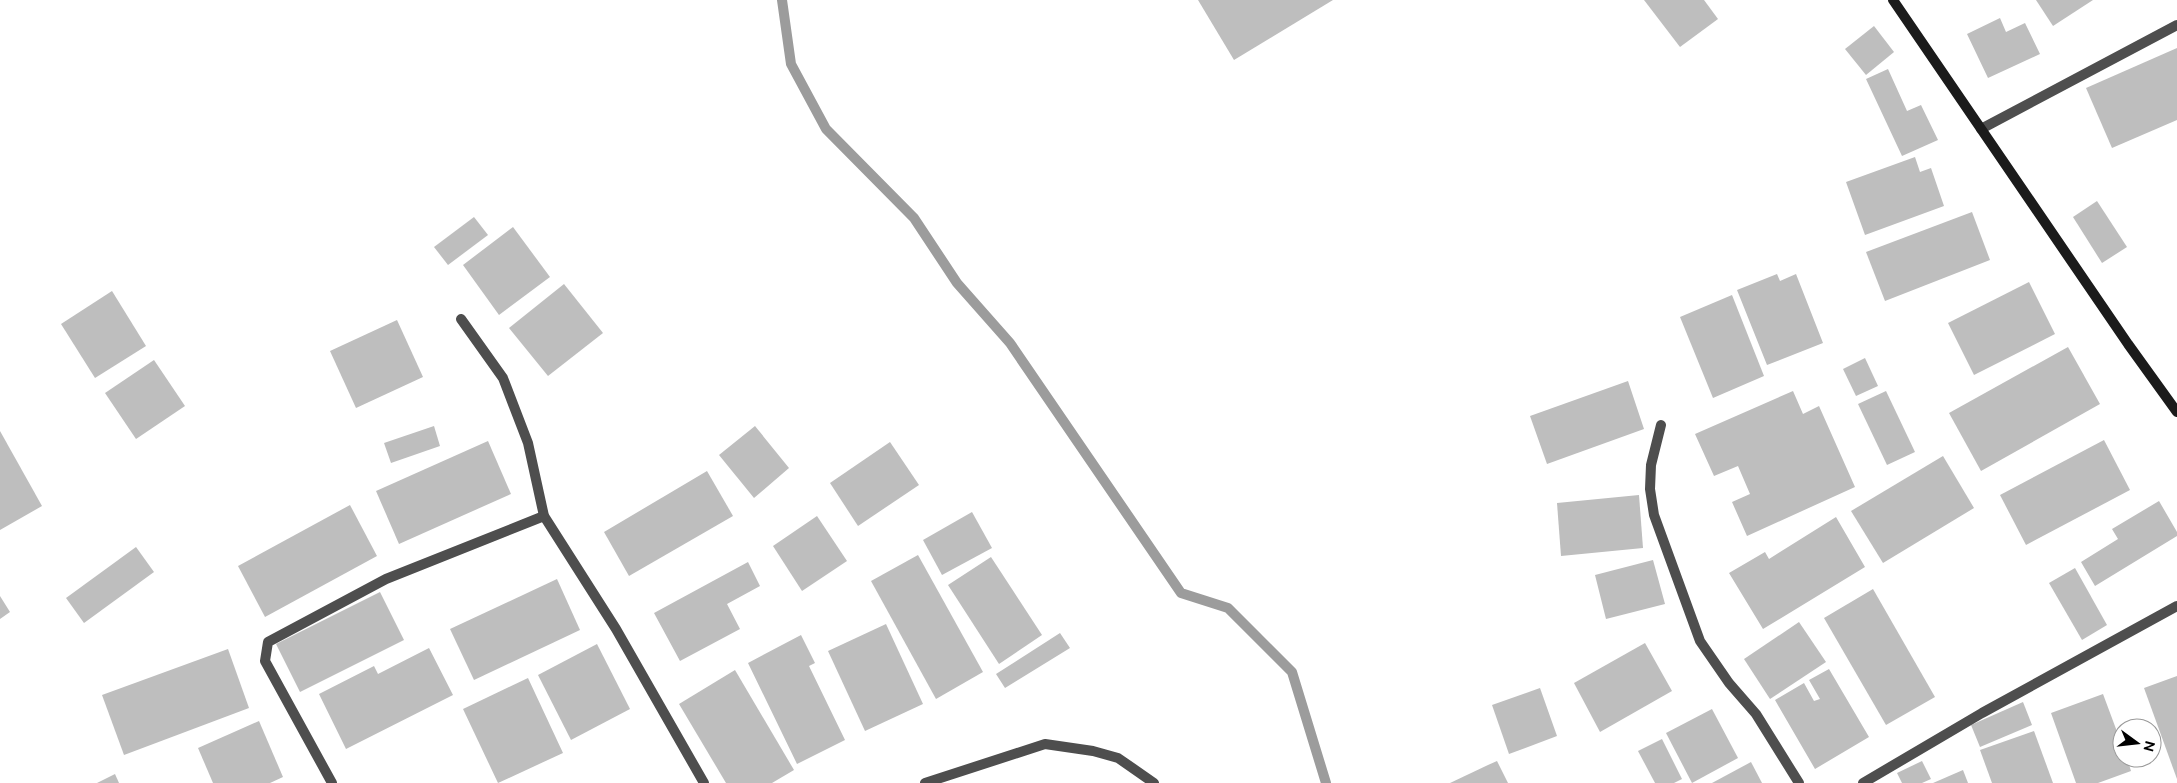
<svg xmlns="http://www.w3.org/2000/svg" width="2177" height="783" viewBox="0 0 2177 783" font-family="Ubuntu,sans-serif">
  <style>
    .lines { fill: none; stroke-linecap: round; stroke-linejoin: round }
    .stream { stroke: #9c9c9c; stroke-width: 10 }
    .building { fill: #bebebe }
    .minor { stroke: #4e4e4e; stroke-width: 10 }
    .secondary { stroke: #1b1b1b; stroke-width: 10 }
  </style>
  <rect width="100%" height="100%" fill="#fff"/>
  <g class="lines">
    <polyline class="stream" points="782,0 791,64 826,129 914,218 957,283 1010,343 1181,593 1228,608 1292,672 1326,783"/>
  </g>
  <g class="building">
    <polygon points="1198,0 1333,0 1234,60"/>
    <polygon points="1644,0 1704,0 1718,19 1680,47"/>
    <polygon points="2036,0 2093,0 2053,26"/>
    <polygon points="2000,18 2006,32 2025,23 2040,54 1988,78 1967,34"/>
    <polygon points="1874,26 1894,52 1866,75 1845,49"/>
    <polygon points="2177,48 2177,120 2112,148 2086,88"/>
    <polygon points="1888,69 1907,111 1921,105 1938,140 1902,156 1866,79"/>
    <polygon points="1915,157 1920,172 1931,168 1944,206 1865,235 1846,182"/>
    <polygon points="2097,201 2127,247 2102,263 2073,217"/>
    <polygon points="1972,212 1990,260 1885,301 1866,252"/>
    <polygon points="474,217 488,235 448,265 434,247"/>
    <polygon points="513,227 550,277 499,315 463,265"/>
    <polygon points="1777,274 1780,281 1796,274 1823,343 1767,365 1737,290"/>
    <polygon points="2029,282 2055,334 1974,375 1948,323"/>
    <polygon points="564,284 603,333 548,376 509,328"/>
    <polygon points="112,291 146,346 95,378 61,324"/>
    <polygon points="1732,295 1764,376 1713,398 1680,317"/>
    <polygon points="397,320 423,377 356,408 330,351"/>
    <polygon points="2068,347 2100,404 1981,471 1949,413"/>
    <polygon points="1865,358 1878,386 1856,396 1843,369"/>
    <polygon points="154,360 185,406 136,439 105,393"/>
    <polygon points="1628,381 1644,429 1547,464 1530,416"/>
    <polygon points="1793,391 1803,414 1819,406 1855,487 1747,536 1732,502 1750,494 1738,466 1714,476 1695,434"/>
    <polygon points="1886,391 1915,452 1887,465 1858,404"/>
    <polygon points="434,426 440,446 391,463 384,443"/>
    <polygon points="755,426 789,468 754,498 719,455"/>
    <polygon points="0,431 42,506 0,530"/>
    <polygon points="2104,440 2130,490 2026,545 2000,495"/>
    <polygon points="488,441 511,494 399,544 376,491"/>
    <polygon points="890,442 919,485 858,526 830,483"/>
    <polygon points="1943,456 1974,508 1883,563 1851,511"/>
    <polygon points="707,471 733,516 629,576 604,532"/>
    <polygon points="1639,495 1643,548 1561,556 1557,503"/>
    <polygon points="2159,501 2177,532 2177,536 2095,586 2081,562 2118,539 2112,529"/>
    <polygon points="350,505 377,556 265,617 238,566"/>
    <polygon points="972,512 992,548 942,575 923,540"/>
    <polygon points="817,516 847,561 802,591 773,546"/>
    <polygon points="1836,517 1865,567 1763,629 1729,573 1765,552 1769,559"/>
    <polygon points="136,547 154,572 84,623 66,598"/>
    <polygon points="918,555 983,672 936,699 871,581"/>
    <polygon points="991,557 1042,635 999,664 948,585"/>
    <polygon points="1653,560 1665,604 1606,619 1595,575"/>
    <polygon points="748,562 760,586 727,604 740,629 680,661 654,613"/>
    <polygon points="2075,568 2107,625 2082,640 2049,583"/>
    <polygon points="557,579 580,630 474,680 450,629"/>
    <polygon points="1873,589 1935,697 1886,725 1824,618"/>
    <polygon points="380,592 404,640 300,692 276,644"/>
    <polygon points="0,596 10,612 0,619"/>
    <polygon points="1799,622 1826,662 1770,699 1744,659"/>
    <polygon points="886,624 923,704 865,731 828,651"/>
    <polygon points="1060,633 1070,648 1005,688 996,674"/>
    <polygon points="801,635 815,663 809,666 845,740 797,764 748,663"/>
    <polygon points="1645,643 1672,691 1600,732 1574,683"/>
    <polygon points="597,644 630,709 571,740 538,675"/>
    <polygon points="429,648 453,695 346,749 319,694 374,666 378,674"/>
    <polygon points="228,649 249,708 124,755 102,695"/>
    <polygon points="1829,669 1869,737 1815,769 1775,700 1804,683 1814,701 1820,699 1809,680"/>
    <polygon points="735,670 794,770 772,783 726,783 679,704"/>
    <polygon points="2177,676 2177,779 2144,688"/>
    <polygon points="528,678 563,753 498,783 463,709"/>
    <polygon points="1540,688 1557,736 1509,754 1492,705"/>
    <polygon points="2103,694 2122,745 2122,758 2127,758 2131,771 2098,783 2076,783 2051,713"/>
    <polygon points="2023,702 2032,725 1980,747 1971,725"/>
    <polygon points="1712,709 1738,758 1692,783 1666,733"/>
    <polygon points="259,721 283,777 270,783 213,783 198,748"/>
    <polygon points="2034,731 2053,783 1992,783 1980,750"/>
    <polygon points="1662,739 1682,779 1674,783 1655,783 1638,751"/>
    <polygon points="1497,761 1508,783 1450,783 1488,765"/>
    <polygon points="1922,761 1931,779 1922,783 1902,783 1897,773"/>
    <polygon points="1751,762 1762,783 1712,783"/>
    <polygon points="1963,770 1968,783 1933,783"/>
    <polygon points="115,774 119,783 97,783"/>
  </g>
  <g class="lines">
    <g class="minor">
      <polyline points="1981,129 2177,25"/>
      <polyline points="461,319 503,378 528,443 544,516 616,629 704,783"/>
      <polyline points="1661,425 1651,465 1650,489 1654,515 1700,641 1729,683 1756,714 1799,783"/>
      <polyline points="332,783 265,661 268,642 386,579 544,516"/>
      <polyline points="925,783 1045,744 1093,751 1118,758 1154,783"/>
      <polyline points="1863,783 1982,713 2177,606"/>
    </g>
    <polyline class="secondary" points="1893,0 2128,344 2177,412"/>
  </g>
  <g transform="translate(2137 743) rotate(105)"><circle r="24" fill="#ffffff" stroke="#999999"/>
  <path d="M0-4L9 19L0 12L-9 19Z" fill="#000000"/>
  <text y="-8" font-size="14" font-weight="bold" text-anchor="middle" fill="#000000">N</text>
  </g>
</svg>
